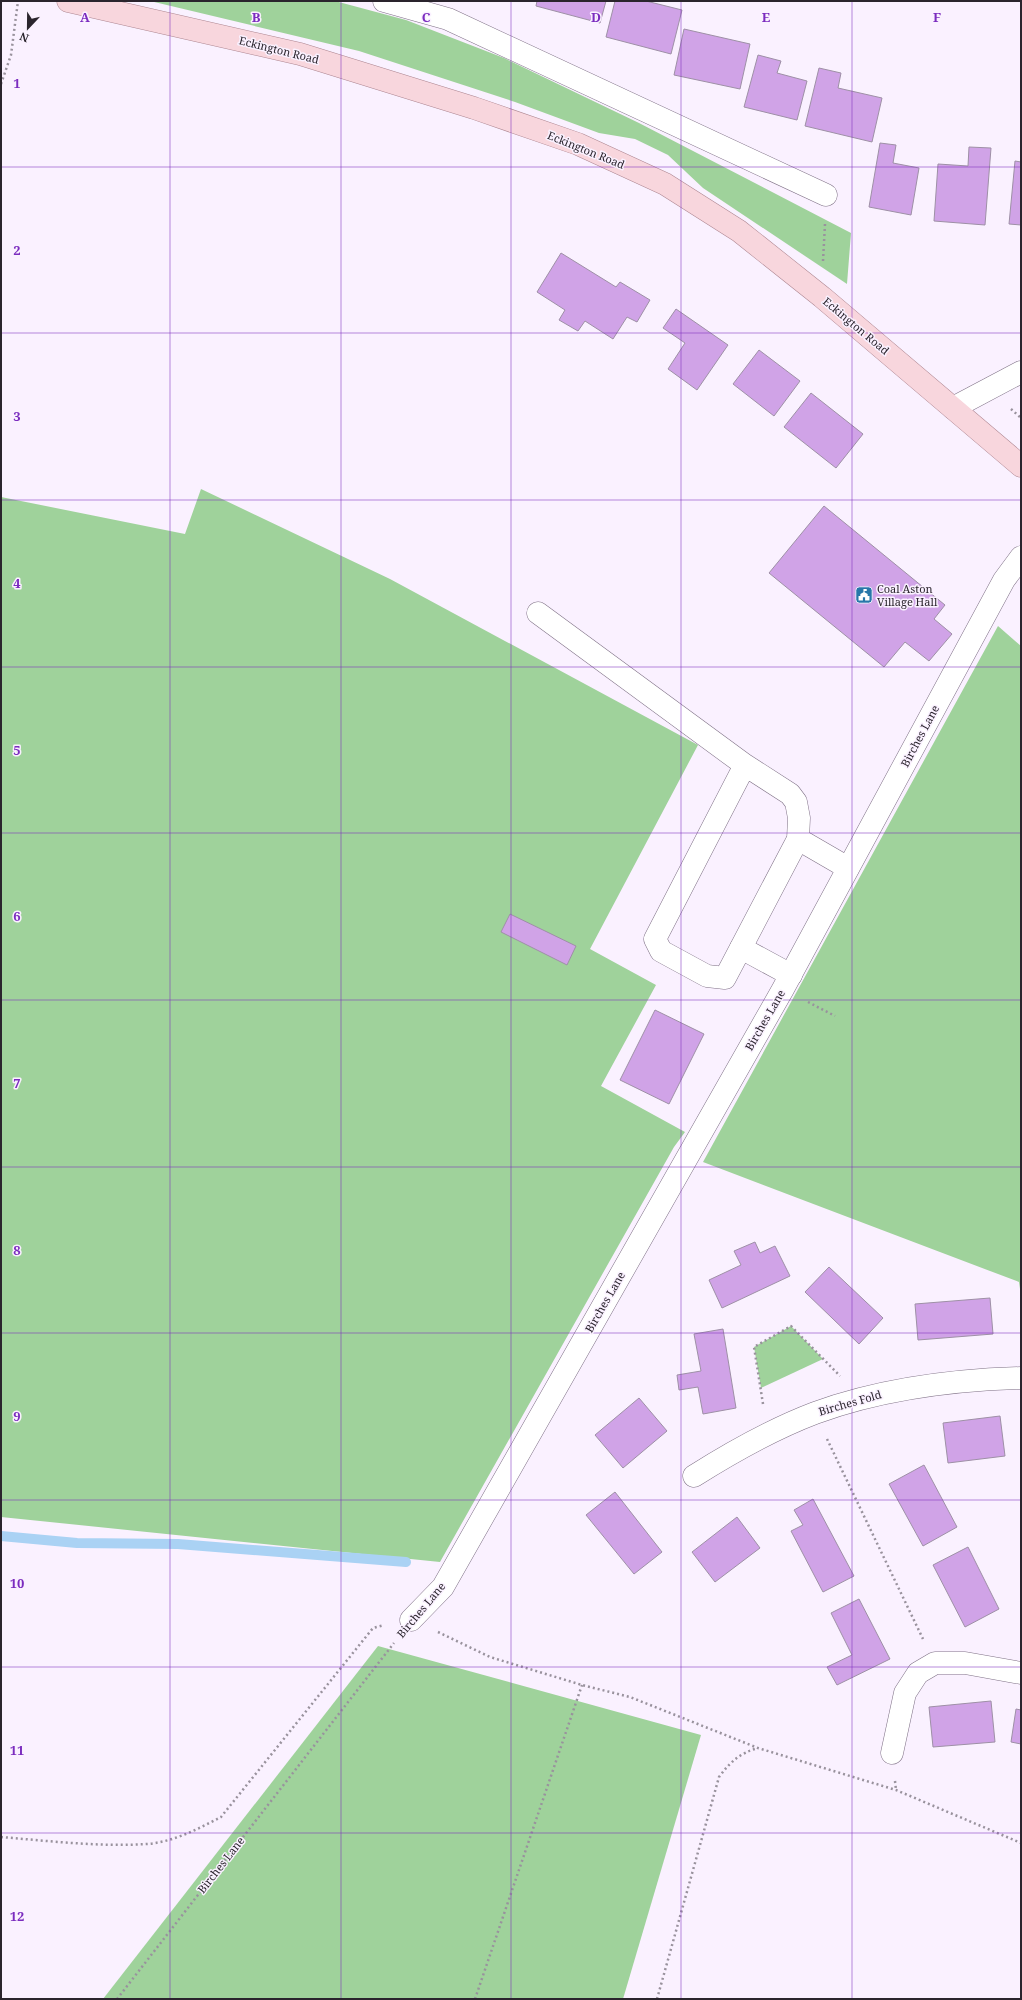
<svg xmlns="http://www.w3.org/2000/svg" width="1022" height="2000" viewBox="0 0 1022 2000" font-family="'Noto Serif',serif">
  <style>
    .green { fill: #9fd29b }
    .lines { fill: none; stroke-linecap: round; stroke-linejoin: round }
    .stream { stroke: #aad2f4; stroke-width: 10 }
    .building { fill: #d0a3e7; stroke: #9e90a6 }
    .minor-casing { stroke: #7f7186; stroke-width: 23 }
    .major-casing { stroke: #ad8691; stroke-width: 23 }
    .path { stroke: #99929d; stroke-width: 2.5; stroke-dasharray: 2 3; stroke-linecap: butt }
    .minor { stroke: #fff; stroke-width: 22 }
    .major { stroke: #f8d6dd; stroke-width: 22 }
    .grid { fill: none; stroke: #7b2cbf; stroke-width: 1; stroke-opacity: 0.55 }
    .labels { text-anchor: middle; stroke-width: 3; stroke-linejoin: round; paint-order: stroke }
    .street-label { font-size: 11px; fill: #2a242d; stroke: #faf1ff }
    .poi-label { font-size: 11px; fill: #2a242d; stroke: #faf1ff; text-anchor: start }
    .grid-label { font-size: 13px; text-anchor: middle; font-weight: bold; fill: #7b2cbf; stroke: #faf1ff; stroke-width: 3; stroke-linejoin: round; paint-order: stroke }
  </style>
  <rect width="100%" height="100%" fill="#faf1ff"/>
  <g class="green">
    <polygon points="150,1 335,1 406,20 504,58 639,123 851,233 847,284 703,188 668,155 635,139 599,133 515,102 359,51"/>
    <polygon points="201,489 390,579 698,745 590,949 656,985 601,1086 685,1132 674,1147 440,1562 1,1517 1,497 185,534"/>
    <polygon points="998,626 1021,646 1021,1296 1019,1282 703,1162"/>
    <polygon points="791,1326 823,1359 761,1388 754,1347"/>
    <polygon points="378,1646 701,1735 623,1999 103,1999"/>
  </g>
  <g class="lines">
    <polyline class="stream" points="1,1536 77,1543 178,1544 406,1562"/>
  </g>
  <g class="building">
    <polygon points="537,1 606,1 600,23 536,6"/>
    <polygon points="615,1 646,1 682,10 671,54 606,37"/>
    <polygon points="684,29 750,44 740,89 674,75"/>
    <polygon points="758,55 781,61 777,73 807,81 797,120 744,107"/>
    <polygon points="819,68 841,73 838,88 882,98 872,142 805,126"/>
    <polygon points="880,143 896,145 893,163 919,168 911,215 869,207"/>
    <polygon points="969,147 991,148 985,225 934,221 938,164 968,166"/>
    <polygon points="1015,161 1021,162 1021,225 1009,224"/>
    <polygon points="561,253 616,287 620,282 650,300 637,322 627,317 613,339 585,321 578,331 559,320 565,310 537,292"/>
    <polygon points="676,309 728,345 697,390 668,369 685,343 663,328"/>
    <polygon points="759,350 800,381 774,416 733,384"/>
    <polygon points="811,393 863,434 836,468 784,427"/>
    <polygon points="824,506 945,605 934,619 952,634 929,661 905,642 884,667 769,573"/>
    <polygon points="510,914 576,946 567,965 501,932"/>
    <polygon points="655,1010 704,1034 669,1104 620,1080"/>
    <polygon points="755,1242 760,1253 775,1246 790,1276 722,1308 709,1280 741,1265 734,1251"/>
    <polygon points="829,1267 883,1318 859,1344 805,1292"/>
    <polygon points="990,1298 993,1334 918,1340 915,1304"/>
    <polygon points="723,1329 736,1408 703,1414 698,1387 679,1390 677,1375 701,1371 694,1334"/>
    <polygon points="639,1398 667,1431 623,1468 595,1435"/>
    <polygon points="1000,1416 1005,1456 948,1463 943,1423"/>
    <polygon points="924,1465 957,1527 923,1546 889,1484"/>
    <polygon points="615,1492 662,1552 634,1574 586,1515"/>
    <polygon points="813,1499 854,1576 823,1592 791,1531 803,1525 794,1510"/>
    <polygon points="737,1517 760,1548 715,1582 692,1552"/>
    <polygon points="968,1547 999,1609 965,1627 933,1565"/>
    <polygon points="859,1599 890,1659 837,1685 827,1667 852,1655 831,1613"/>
    <polygon points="991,1701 995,1742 933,1747 929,1707"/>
    <polygon points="1016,1709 1021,1710 1021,1744 1011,1742"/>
  </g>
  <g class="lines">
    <defs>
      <g id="minor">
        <polyline points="384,1 448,19 826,195"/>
        <polyline points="953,408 1021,372"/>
        <polyline points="538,613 745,765 790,794 796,802 799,818 798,839 725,978 707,976 661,951 655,939 745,765"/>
        <polyline points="798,839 848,868"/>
        <polyline points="741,948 791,975"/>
        <path d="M694,1476C732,1452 773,1429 815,1413C881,1389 951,1380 1021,1378"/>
        <polyline points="411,1620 443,1587 783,989 1004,580 1021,557"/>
        <polyline points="892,1753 905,1693 918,1673 935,1663 965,1663 1021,1673"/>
      </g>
      <polyline id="major" points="68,1 300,54 474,108 578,144 665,184 739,231 822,297 1021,466"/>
    </defs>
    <use href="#minor" class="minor-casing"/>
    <use href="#major" class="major-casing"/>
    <g class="path">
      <polyline points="1,84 11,55 18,1"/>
      <polyline points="823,261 825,224"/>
      <polyline points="1011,409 1021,418"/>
      <polyline points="808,1002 835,1016"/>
      <polyline points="763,1404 754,1347 791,1326 840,1376"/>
      <polyline points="827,1439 923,1639"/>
      <polyline points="438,1632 490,1657 582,1685 630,1697 758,1748 896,1790 1021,1843"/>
      <polyline points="895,1781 896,1790"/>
      <path d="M1,1837C49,1841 99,1847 147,1844C173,1842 198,1829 221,1817L373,1628L384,1625"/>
      <polyline points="117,1999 394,1643"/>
      <polyline points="475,1999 582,1685"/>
      <path d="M657,1999L719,1777C730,1762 740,1753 758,1748"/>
    </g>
    <use href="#minor" class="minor"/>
    <use href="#major" class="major"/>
  </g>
  <path class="grid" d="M170,1V1999M341,1V1999M511,1V1999M681,1V1999M852,1V1999M1,167H1021M1,333H1021M1,500H1021M1,667H1021M1,833H1021M1,1000H1021M1,1167H1021M1,1333H1021M1,1500H1021M1,1667H1021M1,1833H1021"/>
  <defs>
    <symbol id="civic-square" viewBox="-11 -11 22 22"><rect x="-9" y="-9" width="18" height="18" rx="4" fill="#2777a9" stroke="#faf1ff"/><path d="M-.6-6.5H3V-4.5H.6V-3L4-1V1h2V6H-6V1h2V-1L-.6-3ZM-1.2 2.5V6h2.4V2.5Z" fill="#fff"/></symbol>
  </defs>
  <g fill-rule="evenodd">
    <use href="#civic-square" x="854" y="585" width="20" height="20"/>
  </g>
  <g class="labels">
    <g class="street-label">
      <text transform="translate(279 50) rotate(14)" y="4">Eckington Road</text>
      <text transform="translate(586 150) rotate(22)" y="4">Eckington Road</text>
      <text transform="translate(856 326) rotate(40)" y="4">Eckington Road</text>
      <text transform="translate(920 736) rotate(-62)" y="4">Birches Lane</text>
      <text transform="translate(765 1020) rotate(-60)" y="4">Birches Lane</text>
      <text transform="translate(605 1302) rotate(-60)" y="4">Birches Lane</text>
      <text transform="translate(850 1403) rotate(-16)" y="4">Birches Fold</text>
      <text transform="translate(421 1610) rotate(-50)" y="4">Birches Lane</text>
      <text transform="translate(221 1865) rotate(-52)" y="4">Birches Lane</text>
    </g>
    <g class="poi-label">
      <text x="877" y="593">Coal Aston<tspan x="877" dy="13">Village Hall</tspan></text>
    </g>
  </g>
  <g class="grid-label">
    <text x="85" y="22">A</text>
    <text x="256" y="22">B</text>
    <text x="426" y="22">C</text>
    <text x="596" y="22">D</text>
    <text x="766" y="22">E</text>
    <text x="937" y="22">F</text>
    <text x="17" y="88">1</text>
    <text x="17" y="255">2</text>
    <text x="17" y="421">3</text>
    <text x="17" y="588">4</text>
    <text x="17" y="755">5</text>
    <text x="17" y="921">6</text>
    <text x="17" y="1088">7</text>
    <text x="17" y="1255">8</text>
    <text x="17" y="1421">9</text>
    <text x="17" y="1588">10</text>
    <text x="17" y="1755">11</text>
    <text x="17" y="1921">12</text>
  </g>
  <rect width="1022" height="2000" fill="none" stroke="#2a242d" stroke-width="4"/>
  <g transform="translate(28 28) rotate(202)" stroke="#faf1ff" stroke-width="3" paint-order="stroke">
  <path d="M0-3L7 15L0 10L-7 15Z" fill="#2a242d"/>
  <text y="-6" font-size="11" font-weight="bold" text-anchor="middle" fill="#2a242d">N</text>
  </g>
</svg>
